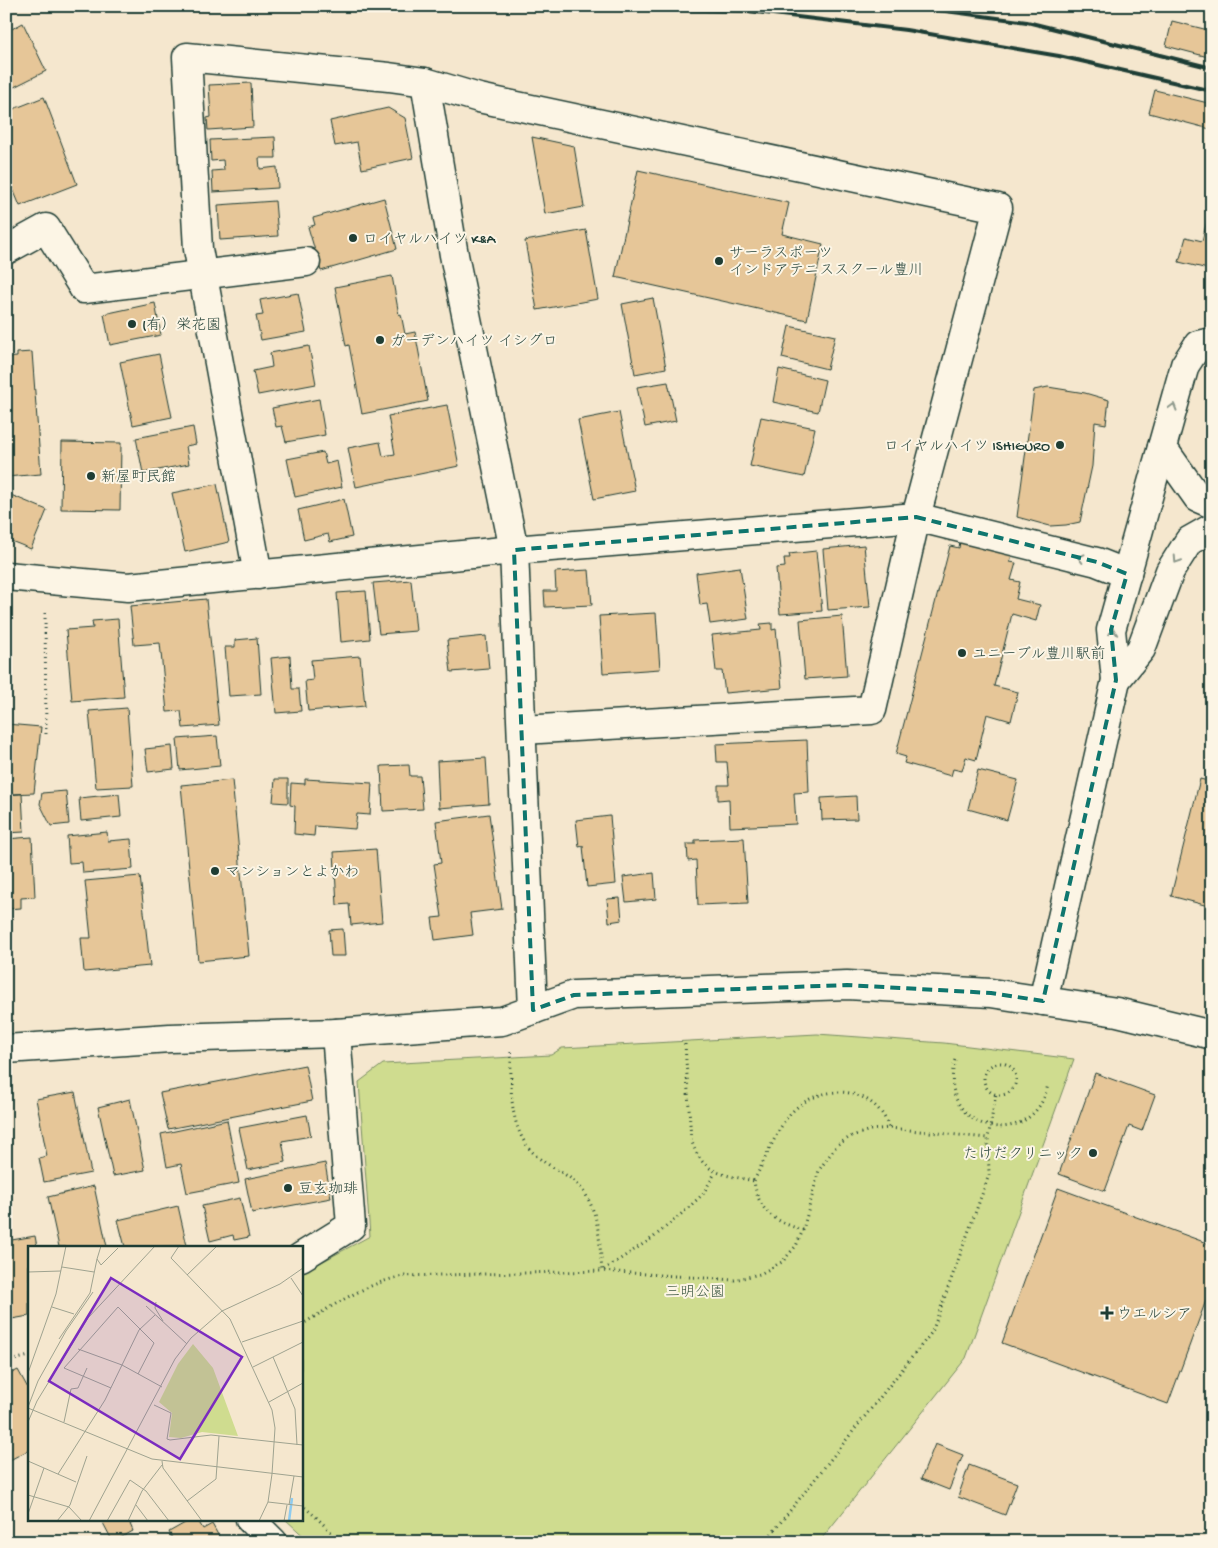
<svg xmlns="http://www.w3.org/2000/svg" width="1218" height="1548" viewBox="0 0 1218 1548" font-family="'Gochi Hand','Klee One',sans-serif">
  <style>
    .green { fill: #cfdc8f; stroke: #778c62 }
    .building { fill: #e6c698; stroke: #1f3d34 }
    .lines { fill: none; stroke-linecap: round; stroke-linejoin: round }
    .minor-casing { stroke: #1f3d34; stroke-width: 31 }
    .path { stroke: #1f3d34; stroke-width: 3; stroke-dasharray: 1 4; stroke-linecap: butt }
    .minor { stroke: #fcf5e5; stroke-width: 28 }
    .rail { stroke: #1f3d34; stroke-width: 4 }
    .oneway { stroke: #8e998c }
    .marked { fill: none; stroke: #0f766e; stroke-width: 4; stroke-dasharray: 10 6; stroke-linejoin: round }
    .poi-dot { fill: #1f3d34; stroke: #fcf5e5; stroke-width: 2 }
    .labels { text-anchor: middle; stroke-width: 4; stroke-linejoin: round; paint-order: stroke }
    .poi-label { font-size: 15px; fill: #1f3d34; stroke: #fcf5e5; text-anchor: start }
    .park-label { font-size: 15px; fill: #425d46; stroke: #fcf5e5 }
    .inset-river { fill: none; stroke: #8fcbef; stroke-width: 2.5 }
    .inset-road { fill: none; stroke: #9fa390; stroke-width: 1 }
    .view { fill: #7b2cbf; fill-opacity: 0.15; stroke: #7b2cbf; stroke-width: 2.5 }
    .inset-edge { fill: none; stroke: #1f3d34; stroke-width: 2.5 }
  </style>
  <rect width="100%" height="100%" fill="#f5e7ce"/>
  <filter id="ink" filterUnits="userSpaceOnUse"><feTurbulence type="fractalNoise" baseFrequency=".02" numOctaves="2"/><feDisplacementMap in="SourceGraphic" scale="10" xChannelSelector="R" yChannelSelector="G"/><feConvolveMatrix kernelMatrix="1 2 1 2 8 2 1 2 1" color-interpolation-filters="sRGB"/></filter>
  <g filter="url(#ink)">
    <polygon class="green" points="817,1034 944,1043 1074,1059 966,1358 819,1542 310,1542 285,1519 301,1519 301,1273 370,1236 359,1082 383,1064 551,1055 562,1048"/>
    <g class="building">
      <polygon points="1172,21 1212,31 1212,58 1166,46"/>
      <polygon points="23,23 46,71 10,89 6,82 6,32"/>
      <polygon points="251,83 253,127 208,130 207,118 211,117 209,85"/>
      <polygon points="1155,90 1212,104 1212,120 1210,129 1149,113"/>
      <polygon points="44,97 77,184 20,206 6,172 6,112"/>
      <polygon points="388,108 405,118 413,158 362,169 357,142 335,146 330,121"/>
      <polygon points="275,137 276,158 259,158 260,169 277,167 278,188 213,192 212,171 224,170 223,160 211,161 210,140"/>
      <polygon points="532,137 574,146 584,207 545,214"/>
      <polygon points="638,170 789,203 782,234 823,244 807,320 615,277"/>
      <polygon points="384,198 397,249 321,271 308,227 315,225 313,218"/>
      <polygon points="1212,200 1212,270 1179,262 1186,237 1202,241"/>
      <polygon points="275,201 278,236 220,240 218,205"/>
      <polygon points="586,230 598,299 537,310 525,241"/>
      <polygon points="392,276 399,315 401,314 405,334 415,332 428,401 362,414 349,345 346,346 335,287"/>
      <polygon points="298,293 306,332 261,340 256,316 263,315 260,300"/>
      <polygon points="653,298 666,368 635,374 622,304"/>
      <polygon points="155,303 161,335 110,345 104,314"/>
      <polygon points="789,326 835,336 827,369 782,358"/>
      <polygon points="309,346 316,384 258,395 253,371 272,367 270,353"/>
      <polygon points="32,352 41,474 6,477 6,358 17,357 17,353"/>
      <polygon points="159,354 172,417 133,425 120,362"/>
      <polygon points="779,369 825,380 818,412 773,402"/>
      <polygon points="668,382 676,421 645,427 637,387"/>
      <polygon points="1048,387 1085,393 1109,400 1106,424 1095,422 1092,466 1080,522 1066,525 1050,526 1017,517 1034,390"/>
      <polygon points="319,399 325,435 286,442 282,426 276,427 272,408"/>
      <polygon points="447,405 459,466 356,487 348,448 380,442 383,456 395,454 388,416"/>
      <polygon points="619,412 635,491 594,499 578,420"/>
      <polygon points="761,417 815,428 804,477 750,466"/>
      <polygon points="193,427 196,444 186,446 189,464 143,473 136,438"/>
      <polygon points="62,442 121,443 120,510 61,509"/>
      <polygon points="323,452 326,464 337,461 342,487 295,497 287,459"/>
      <polygon points="217,484 229,542 185,552 172,493"/>
      <polygon points="6,493 47,510 31,549 6,539"/>
      <polygon points="344,499 352,537 330,542 328,534 304,540 298,510"/>
      <polygon points="960,541 1012,555 1010,562 1016,563 1011,580 1020,582 1016,599 1040,605 1036,621 1012,614 994,686 1018,692 1011,721 987,714 976,760 966,757 962,771 953,769 951,776 904,763 906,757 896,754 950,546 959,548"/>
      <polygon points="864,545 870,607 828,610 823,549"/>
      <polygon points="816,551 822,611 780,614 776,568 785,567 784,558 790,558 789,554"/>
      <polygon points="740,567 748,619 710,624 707,604 700,605 696,573"/>
      <polygon points="589,570 592,605 545,607 544,591 556,591 555,572"/>
      <polygon points="411,580 416,631 379,634 373,583"/>
      <polygon points="366,591 370,639 341,642 337,593"/>
      <polygon points="206,599 219,725 183,728 181,711 167,712 160,643 134,645 130,606"/>
      <polygon points="656,613 660,669 603,673 599,616"/>
      <polygon points="842,616 847,676 805,679 800,620"/>
      <polygon points="118,619 124,697 72,701 66,630 93,628 92,621"/>
      <polygon points="772,623 772,630 776,629 782,688 725,693 722,671 716,671 712,635 761,630 760,624"/>
      <polygon points="486,636 489,669 451,672 447,640"/>
      <polygon points="257,638 261,694 229,696 225,647 235,647 235,640"/>
      <polygon points="290,656 292,689 299,689 301,711 276,713 271,658"/>
      <polygon points="360,656 365,706 308,711 305,681 313,680 311,660"/>
      <polygon points="127,708 133,786 96,788 89,711"/>
      <polygon points="6,724 41,727 34,793 10,794 6,792"/>
      <polygon points="217,736 220,766 180,770 177,739"/>
      <polygon points="807,740 809,792 794,793 796,824 730,827 729,799 718,800 718,785 729,785 727,762 717,762 716,744"/>
      <polygon points="172,746 174,769 148,772 145,749"/>
      <polygon points="486,758 489,804 439,808 437,761"/>
      <polygon points="409,765 410,776 420,776 423,809 383,811 381,766"/>
      <polygon points="978,770 1018,780 1007,820 968,809"/>
      <polygon points="275,779 288,779 288,803 273,802"/>
      <polygon points="305,779 372,783 370,815 357,814 355,829 315,826 314,836 294,834 295,806 290,805 291,783 305,784"/>
      <polygon points="1200,779 1212,782 1212,907 1171,896"/>
      <polygon points="232,780 249,956 198,961 181,785"/>
      <polygon points="66,791 69,824 51,826 40,804 42,793"/>
      <polygon points="22,794 24,832 6,833 6,795"/>
      <polygon points="119,794 121,817 81,821 79,798"/>
      <polygon points="856,796 857,819 822,820 821,798"/>
      <polygon points="489,814 502,909 470,913 473,935 435,940 432,918 442,917 434,864 441,863 436,821"/>
      <polygon points="610,816 616,884 587,887 583,846 579,847 576,820"/>
      <polygon points="107,832 108,841 131,839 133,869 83,873 82,862 69,863 67,836"/>
      <polygon points="32,837 35,897 21,898 21,908 6,909 6,839"/>
      <polygon points="744,838 748,903 698,905 696,860 688,861 687,844 695,844 695,840"/>
      <polygon points="376,849 382,922 351,925 349,904 337,905 334,852"/>
      <polygon points="654,873 656,899 626,902 623,877"/>
      <polygon points="140,876 150,966 84,972 81,938 91,938 85,881"/>
      <polygon points="620,898 622,920 609,922 607,899"/>
      <polygon points="343,929 345,956 331,956 329,930"/>
      <polygon points="305,1065 312,1101 168,1129 160,1093"/>
      <polygon points="1095,1073 1155,1095 1142,1131 1129,1126 1105,1191 1059,1174"/>
      <polygon points="75,1092 91,1173 44,1182 39,1158 47,1156 36,1099"/>
      <polygon points="130,1099 145,1170 113,1176 98,1107"/>
      <polygon points="307,1115 311,1136 282,1141 286,1162 248,1170 239,1128"/>
      <polygon points="227,1120 239,1183 187,1193 181,1164 167,1167 161,1134"/>
      <polygon points="325,1163 331,1198 252,1213 245,1179"/>
      <polygon points="94,1186 107,1247 59,1247 48,1197"/>
      <polygon points="1058,1188 1212,1245 1212,1284 1168,1404 1002,1343"/>
      <polygon points="240,1198 249,1237 234,1240 233,1235 210,1241 202,1206"/>
      <polygon points="178,1206 187,1246 125,1247 118,1220"/>
      <polygon points="35,1236 37,1247 29,1247 29,1316 6,1320 6,1241"/>
      <polygon points="18,1370 29,1390 29,1450 6,1462 6,1376"/>
      <polygon points="935,1444 963,1455 949,1490 921,1479"/>
      <polygon points="969,1465 1017,1483 1005,1515 958,1497"/>
      <polygon points="101,1519 140,1519 130,1524 133,1531 113,1542"/>
      <polygon points="192,1519 197,1519 203,1529 212,1524 222,1542 174,1542 169,1532"/>
    </g>
    <g class="lines">
      <defs>
        <g id="minor">
          <polyline points="425,82 454,255 514,550 533,1010"/>
          <polyline points="6,250 46,228 84,289 306,262"/>
          <polyline points="1212,342 1198,345 1185,365 1162,447 1198,498 1212,504"/>
          <polyline points="258,575 198,249 187,57 389,77 425,82 479,98 998,208 916,517 872,710 522,730"/>
          <polyline points="6,576 128,587 514,550 916,517 1097,562 1127,574"/>
          <polyline points="1116,680 1141,649 1170,571 1189,541 1212,528"/>
          <polyline points="1043,1001 1116,680 1111,630 1162,447"/>
          <polyline points="6,1049 170,1038 336,1033 502,1021 574,995 847,985 991,993 1117,1012 1212,1035"/>
          <polyline points="301,1257 351,1226 336,1033"/>
          <polyline points="250,1519 273,1542"/>
        </g>
      </defs>
      <use href="#minor" class="minor-casing"/>
      <g class="path">
        <polyline points="45,613 46,736"/>
        <path d="M685,1044L691,1139C702,1175 722,1174 754,1181"/>
        <path d="M511,1052C511,1092 507,1139 546,1163C566,1176 580,1180 590,1203C600,1224 600,1249 602,1271L654,1237L686,1210L703,1194L715,1173"/>
        <path d="M955,1060C935,1134 1035,1153 1048,1084"/>
        <circle cx="1000" cy="1079" r="16"/>
        <path d="M803,1230C776,1222 758,1212 754,1181C763,1163 775,1135 786,1119C808,1089 855,1081 880,1111C884,1115 887,1122 889,1128"/>
        <path d="M301,1325C334,1305 366,1283 404,1276L602,1271L734,1280L760,1274L782,1262L796,1246L803,1230L819,1170L837,1145L852,1136L870,1130L889,1128L988,1138"/>
        <polyline points="6,1362 29,1356"/>
        <polyline points="301,1504 316,1517 341,1542"/>
        <polyline points="718,1536 726,1542"/>
        <polyline points="765,1542 932,1332 989,1175 988,1138 996,1094"/>
      </g>
      <use href="#minor" class="minor"/>
      <g class="rail">
        <polyline points="526,6 748,11 906,30 1059,56 1212,91"/>
        <polyline points="908,6 1027,22 1212,68"/>
      </g>
    </g>
    <defs><path id="oneway-chevron" d="M-2-3.5L2.5 0L-2 3.5" fill="none" stroke-width="1.6" stroke-linecap="round" stroke-linejoin="round" transform="scale(1.25)"/></defs>
    <g class="oneway">
      <use href="#oneway-chevron" transform="translate(1173 407) rotate(-74)"/>
      <use href="#oneway-chevron" transform="translate(1081 558) rotate(-166)"/>
      <use href="#oneway-chevron" transform="translate(1177 560) rotate(123)"/>
      <use href="#oneway-chevron" transform="translate(1113 632) rotate(-86)"/>
    </g>
  </g>
  <path class="marked" d="M916,517L1097,562L1127,574L1111,630L1116,680L1043,1001L991,993L847,985L574,995L533,1010L514,550Z"/>
  <g class="poi-dot">
    <circle cx="353" cy="238" r="5"/>
    <circle cx="719" cy="261" r="5"/>
    <circle cx="132" cy="324" r="5"/>
    <circle cx="380" cy="340" r="5"/>
    <circle cx="1060" cy="445" r="5"/>
    <circle cx="91" cy="476" r="5"/>
    <circle cx="962" cy="653" r="5"/>
    <circle cx="215" cy="871" r="5"/>
    <circle cx="1093" cy="1153" r="5"/>
    <circle cx="288" cy="1188" r="5"/>
    <path d="M1104.5 1305.5h5v5h5v5h-5v5h-5v-5h-5v-5h5z"/>
  </g>
  <g class="labels">
    <g class="poi-label">
      <text x="363" y="243">ロイヤルハイツ K&amp;A</text>
      <text x="729" y="257">サーラスポーツ<tspan x="729" dy="17">インドアテニススクール豊川</tspan></text>
      <text x="142" y="329">(有）栄花園</text>
      <text x="390" y="345">ガーデンハイツ イシグロ</text>
      <text x="1050" y="450" text-anchor="end">ロイヤルハイツ ISHIGURO</text>
      <text x="101" y="481">新屋町民館</text>
      <text x="972" y="658">ユニーブル豊川駅前</text>
      <text x="225" y="876">マンションとよかわ</text>
      <text x="1083" y="1158" text-anchor="end">たけだクリニック</text>
      <text x="298" y="1193">豆玄珈琲</text>
      <text x="1117" y="1318">ウエルシア</text>
    </g>
    <g class="park-label">
      <text x="695" y="1296">三明公園</text>
    </g>
  </g>
  <g transform="translate(28 1246)">
    <rect width="275" height="275" fill="#f5e7ce"/>
    <path d="M165,98L185,122L210,190L174,186L153,192L141,191L144,167L131,156L150,118Z" fill="#cfdc8f"/>
    <path class="inset-river" d="M261,275L264,252"/>
    <path class="inset-road" d="M73,0L69,13L73,19L90,2M151,0L143,12L202,73L244,164L247,182L244,228L240,256L231,275M34,21L66,26M0,26L33,25M159,29L189,0M263,32L275,50M128,56L127,62L135,75M118,60L159,98M24,61L46,68M31,93L62,47L69,13M214,96L275,75M50,103L94,119L134,141M245,111L267,163L269,199M225,121L275,96M0,127L28,48L38,0M83,142L36,122L90,61L126,97L110,128M241,156L275,137M126,159L143,167L139,193L142,194L183,189L275,199M0,161L10,135L38,85L65,46M0,162L124,213L275,231M0,176L9,155L60,72L127,0M36,176L43,143L50,142L59,122M0,215L48,236M134,215L135,222L174,275M30,228L77,154L111,84L127,69M0,249L41,261L54,275M159,255L188,233L191,190M240,256L275,260M108,259L120,275M261,259L266,230M0,268L16,222M29,275L42,259L59,210M61,275L147,113L163,92L194,65L252,38L275,22M79,275L102,234L118,245L141,275M100,275L114,245L134,219M256,275L259,259"/>
    <path class="view" d="M83,32L214,111L152,213L21,135Z"/>
    <rect width="275" height="275" class="inset-edge"/>
  </g>
  <rect width="1218" height="1548" fill="none" stroke="#fcf5e5" stroke-width="25"/>
  <rect x="12" y="12" width="1193" height="1523" fill="none" stroke="#1f3d34" stroke-width="2" filter="url(#ink)"/>
</svg>
